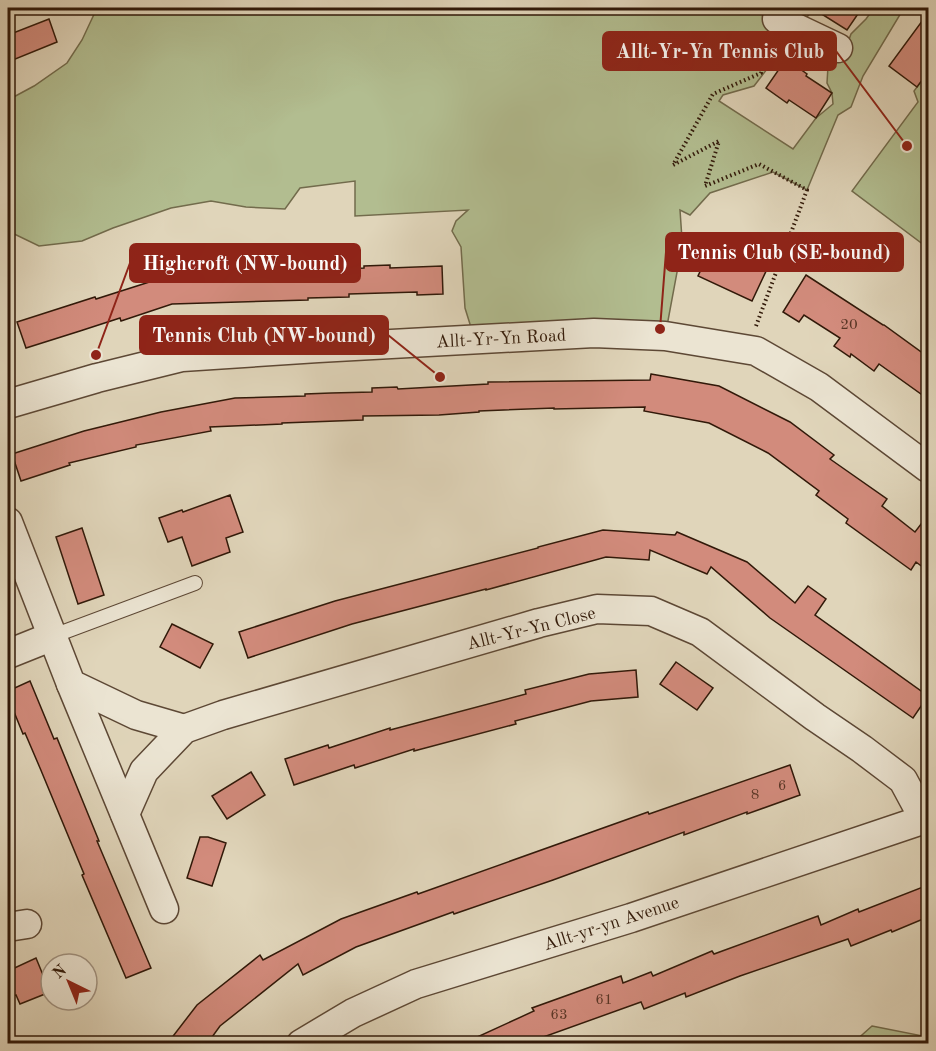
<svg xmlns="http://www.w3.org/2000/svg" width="936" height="1051" viewBox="0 0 936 1051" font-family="'Old Standard TT',serif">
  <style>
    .green { fill: #b2bd90; stroke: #726b4c; stroke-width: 1.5 }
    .building { fill: #d28b7c; stroke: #311909; stroke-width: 1.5 }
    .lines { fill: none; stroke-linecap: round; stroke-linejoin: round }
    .lane-casing { stroke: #5d4835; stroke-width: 16 }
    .street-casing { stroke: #5d4835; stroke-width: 31 }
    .path { stroke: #311909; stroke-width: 4; stroke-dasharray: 1.5 3; stroke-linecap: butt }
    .lane { stroke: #ebe4d2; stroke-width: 14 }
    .street { stroke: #ebe4d2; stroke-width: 28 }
    .labels { text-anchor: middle; stroke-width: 6; stroke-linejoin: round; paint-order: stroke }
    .number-label { font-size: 15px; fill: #593626 }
    .street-label { font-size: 18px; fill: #311909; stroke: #ebe4d2 }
    .leader { fill: none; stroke: #8f2418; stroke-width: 2 }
    .callout-dot { fill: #8f2418; stroke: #ebe4d2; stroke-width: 2 }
    .callout { fill: #8f2418; stroke: #8f2418; stroke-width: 2 }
    .callout-label { font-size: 20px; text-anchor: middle; font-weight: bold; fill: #fff }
  </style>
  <rect width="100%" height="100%" fill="#e0d5ba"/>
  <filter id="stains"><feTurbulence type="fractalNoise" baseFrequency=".00333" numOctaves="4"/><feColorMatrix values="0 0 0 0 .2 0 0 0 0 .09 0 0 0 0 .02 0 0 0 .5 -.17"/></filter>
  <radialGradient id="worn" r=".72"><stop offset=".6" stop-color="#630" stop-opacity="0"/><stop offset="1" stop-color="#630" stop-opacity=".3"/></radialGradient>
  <g class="green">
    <polygon points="97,8 806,8 811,12 754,86 723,95 719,101 793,149 816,118 833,104 832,93 827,83 828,66 847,45 851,34 866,19 874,8 904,8 863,76 851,107 838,115 807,190 773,172 710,193 690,215 680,210 682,239 678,267 667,326 474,337 465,308 461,247 452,231 456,221 468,210 355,216 355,181 300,188 285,209 246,207 211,201 171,208 113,228 82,241 39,246 8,231 8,100 34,86 67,63 82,40"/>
    <polygon points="928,72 928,248 852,191 918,102 914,91"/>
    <polygon points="872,1026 928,1037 928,1043 853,1043"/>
  </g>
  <g class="building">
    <polygon points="812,8 862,8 847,30"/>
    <polygon points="928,13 928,72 917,87 889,66"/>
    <polygon points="49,19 57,42 8,62 8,35"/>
    <polygon points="786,59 807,74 806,76 832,93 816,118 789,100 787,103 766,88"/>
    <polygon points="714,242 768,267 752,301 698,276"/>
    <polygon points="390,265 390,268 442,266 443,294 417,295 417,292 349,294 349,297 308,298 308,300 172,304 121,321 120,318 80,331 26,348 17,322 95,297 96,299 165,277 323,271 323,270 364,268 364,266"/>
    <polygon points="806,275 883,325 884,325 928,357 928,399 879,364 874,371 851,354 850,357 834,346 840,338 804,315 799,322 783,312"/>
    <polygon points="651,374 719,386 790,422 834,455 830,459 887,499 882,506 915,532 928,515 928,571 916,562 911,570 846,523 848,519 816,495 819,491 768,453 709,423 644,411 645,407 554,409 554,408 479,411 479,412 439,415 363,416 363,420 282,423 282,424 210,427 211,431 136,445 136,447 69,463 70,465 21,481 12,454 84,431 161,412 235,398 305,396 305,394 331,393 372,392 372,388 397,387 398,389 488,384 488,382 650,380"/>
    <polygon points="230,495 243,532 226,538 230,552 192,566 182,537 168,542 159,518 182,510 183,512"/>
    <polygon points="82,528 104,595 78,604 56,537"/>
    <polygon points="603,530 675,535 677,532 747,562 795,603 808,586 826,599 815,615 928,696 913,718 770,618 711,567 707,574 650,550 649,560 606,557 486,590 486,589 352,624 248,658 239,632 335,601 538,548 538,547"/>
    <polygon points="172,624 213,644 200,668 160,647"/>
    <polygon points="676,662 713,688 697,710 660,684"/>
    <polygon points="636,670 638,697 591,701 515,721 516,724 414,751 414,749 355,768 354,765 294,785 285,759 328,745 329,748 390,728 390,730 526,694 525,690 589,674"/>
    <polygon points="30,681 54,739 57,738 99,841 97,841 151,968 126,978 82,875 84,874 40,768 25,733 23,734 8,697 8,691"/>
    <polygon points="790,765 800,795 747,814 747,812 684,835 684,832 553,880 454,914 453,912 356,947 303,975 298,964 220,1026 207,1044 167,1044 197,1005 260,955 263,960 341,919 417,892 418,894 648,812 649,814"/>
    <polygon points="251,772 265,795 227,819 212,796"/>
    <polygon points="200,837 208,837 226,843 212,886 187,878"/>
    <polygon points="928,885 928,917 892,932 891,930 851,946 848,939 740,976 686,997 685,993 644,1009 641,1002 524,1044 462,1044 534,1011 532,1008 621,976 623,983 651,972 653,976 712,951 714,954 818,916 821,925 858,909 859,912"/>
    <polygon points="36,958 50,992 20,1004 16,995 8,998 8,971"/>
  </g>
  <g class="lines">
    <defs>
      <polyline id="lane" points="53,636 195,583"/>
      <g id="street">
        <polyline points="777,19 838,48"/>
        <polyline points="8,404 97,378 182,357 318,348 594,333 665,336 756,351 819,387 928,468"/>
        <polyline points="8,522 71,684 136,715 184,729"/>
        <polyline points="8,654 53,636"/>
        <polyline points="71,684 164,909"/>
        <polyline points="125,814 144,771 184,729 223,715 539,623 597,609 651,611 700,632 815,717 862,749 903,780 924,819"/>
        <polyline points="8,927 27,924"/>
        <polyline points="301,1044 353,1013 416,984 631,918 928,818"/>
      </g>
    </defs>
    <use href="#lane" class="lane-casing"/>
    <use href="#street" class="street-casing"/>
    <polyline class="path" points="756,326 807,190 759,164 705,186 719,141 673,165 713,94 761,73 766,42"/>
    <use href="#lane" class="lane"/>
    <use href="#street" class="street"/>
  </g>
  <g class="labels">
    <g class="number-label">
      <text x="849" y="329">20</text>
      <text x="782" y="790">6</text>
      <text x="755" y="799">8</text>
      <text x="604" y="1004">61</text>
      <text x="559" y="1019">63</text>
    </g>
    <g class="street-label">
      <text transform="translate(501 338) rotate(-3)" y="6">Allt-Yr-Yn Road</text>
      <text transform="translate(531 628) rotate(-14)" y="6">Allt-Yr-Yn Close</text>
      <text transform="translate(611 923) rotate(-18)" y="6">Allt-yr-yn Avenue</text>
    </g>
  </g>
  <path class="leader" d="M907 146L836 51M660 329L666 252M96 355L130 263M440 377L388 335"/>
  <g class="callout-dot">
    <circle cx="907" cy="146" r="6"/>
    <circle cx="660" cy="329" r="6"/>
    <circle cx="96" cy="355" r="6"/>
    <circle cx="440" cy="377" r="6"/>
  </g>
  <g class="callout">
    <rect x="603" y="32" width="233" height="38" rx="6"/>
    <rect x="666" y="233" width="237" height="38" rx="6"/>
    <rect x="130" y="244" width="230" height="38" rx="6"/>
    <rect x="140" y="316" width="248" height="38" rx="6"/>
  </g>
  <g class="callout-label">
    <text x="720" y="58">Allt-Yr-Yn Tennis Club</text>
    <text x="784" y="259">Tennis Club (SE-bound)</text>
    <text x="245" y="270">Highcroft (NW-bound)</text>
    <text x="264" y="342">Tennis Club (NW-bound)</text>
  </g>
  <rect width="936" height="1051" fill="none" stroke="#e0d5ba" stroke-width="30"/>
  <rect x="9" y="9" width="918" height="1033" fill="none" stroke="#311909" stroke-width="3"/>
  <rect x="15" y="15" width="906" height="1021" fill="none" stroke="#311909" stroke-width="1.5"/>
  <g transform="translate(69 982) rotate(317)"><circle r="28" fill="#ebe4d2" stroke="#a19382" stroke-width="1.5"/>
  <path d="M0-4.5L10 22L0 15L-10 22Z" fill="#8f2418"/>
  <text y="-9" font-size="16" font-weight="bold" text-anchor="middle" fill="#311909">N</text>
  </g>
  <rect width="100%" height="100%" filter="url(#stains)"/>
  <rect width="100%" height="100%" fill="url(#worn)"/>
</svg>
